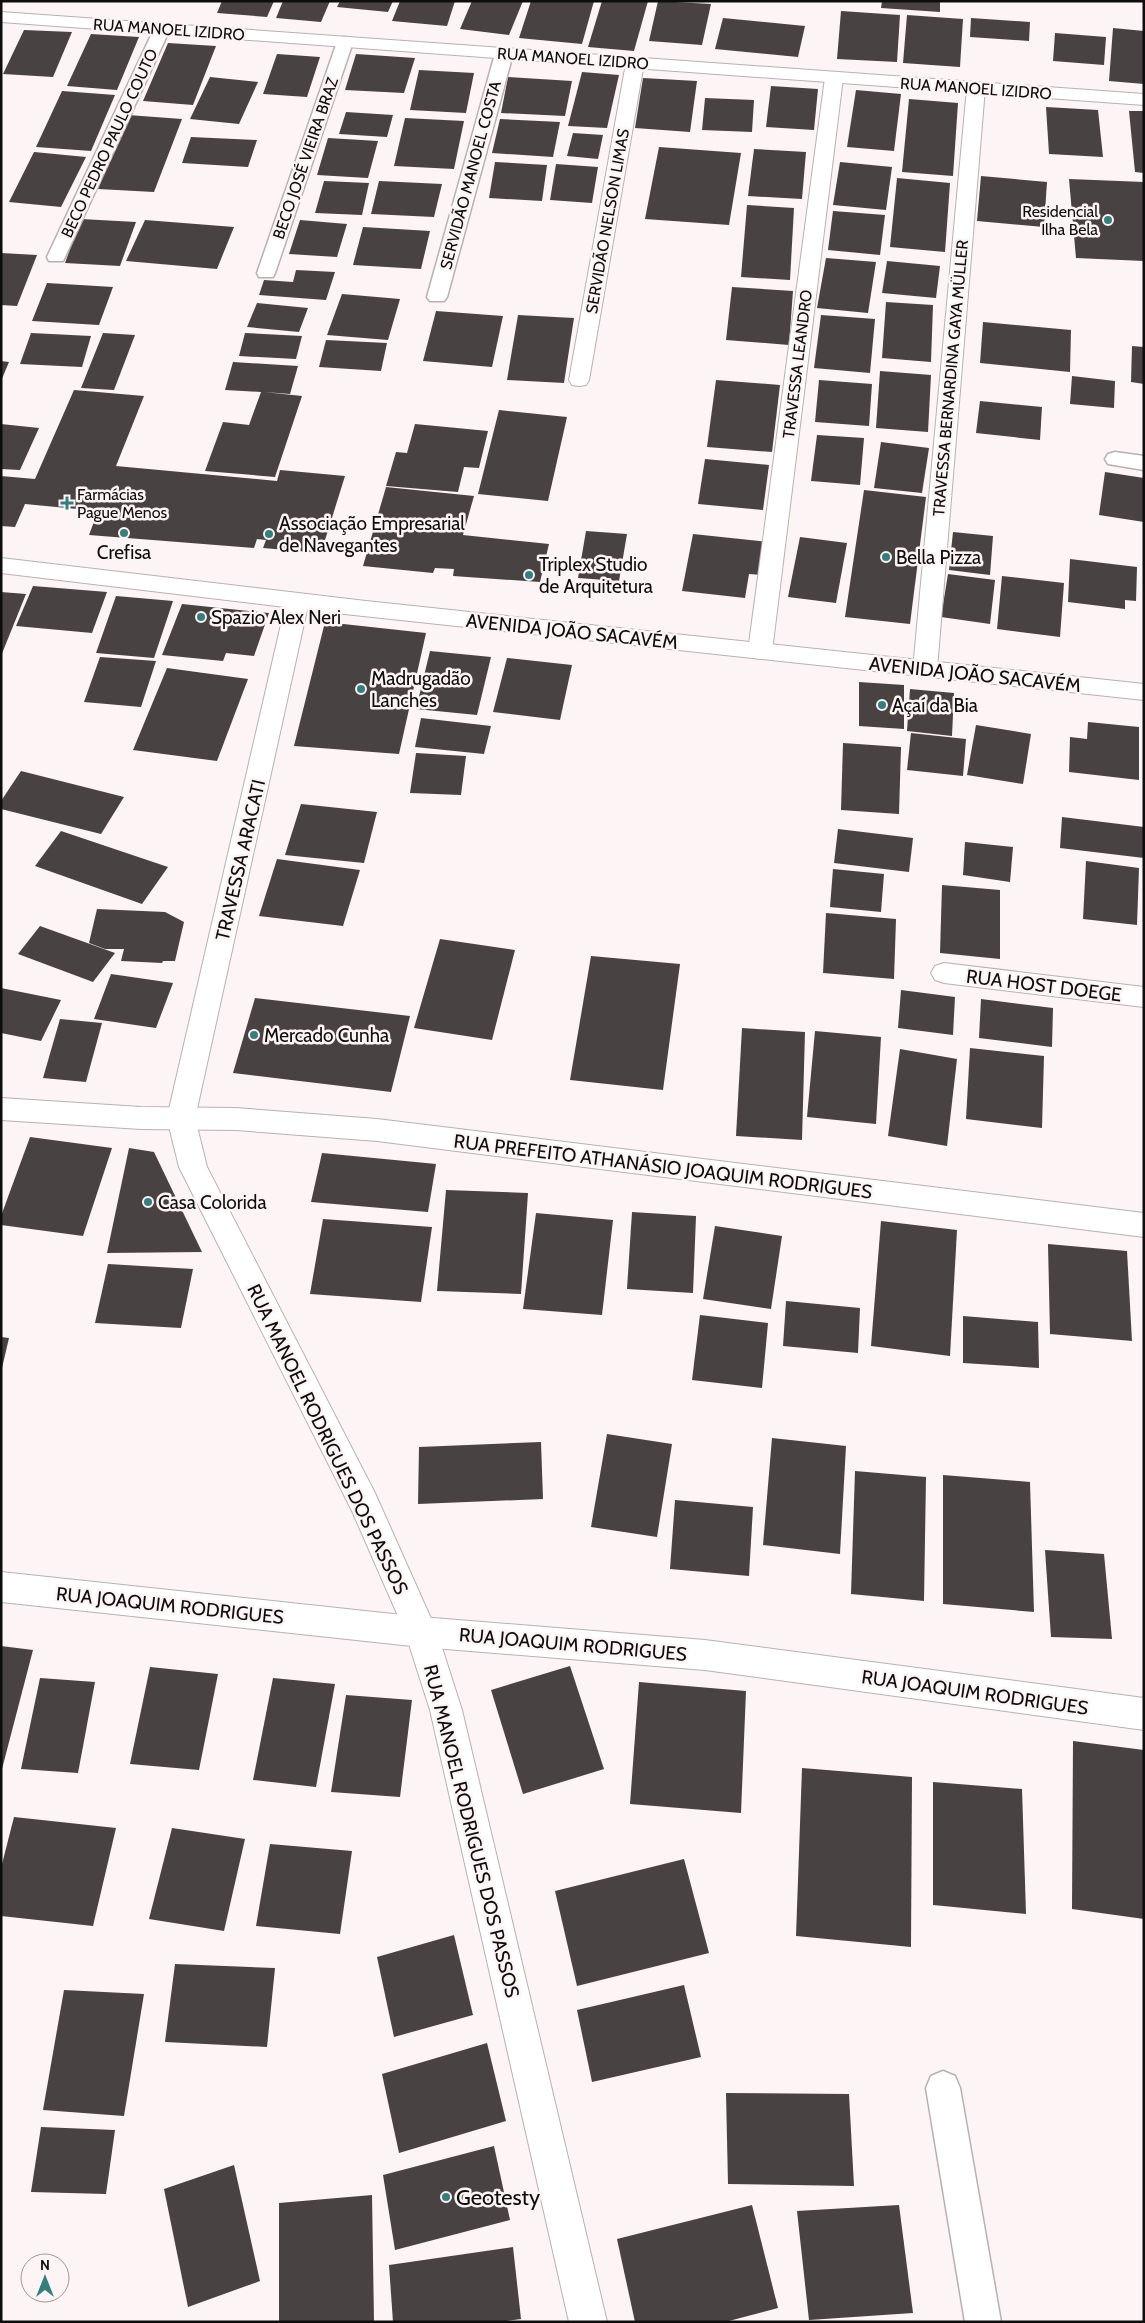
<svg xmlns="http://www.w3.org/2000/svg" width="1145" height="2323" viewBox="0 0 1145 2323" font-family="Cabin,sans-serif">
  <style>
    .building { fill: #484243 }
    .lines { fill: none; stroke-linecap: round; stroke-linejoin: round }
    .lane-casing { stroke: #b8b0b1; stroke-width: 3 }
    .street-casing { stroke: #b8b0b1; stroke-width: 2 }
    .secondary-casing { stroke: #b8b0b1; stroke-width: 2 }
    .lane { fill: #fff; fill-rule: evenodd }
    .street { fill: #fff; fill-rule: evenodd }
    .secondary { fill: #fff; fill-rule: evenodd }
    .poi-dot { fill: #357e7b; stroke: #fdf5f5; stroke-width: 2 }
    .labels { text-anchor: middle; stroke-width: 5; stroke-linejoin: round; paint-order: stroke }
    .far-street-label { font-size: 16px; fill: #0e0c0c; stroke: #fdf5f5 }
    .far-poi-label { font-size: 16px; fill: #0e0c0c; stroke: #fdf5f5; text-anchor: end }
    .poi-label { font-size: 19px; fill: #0e0c0c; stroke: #fdf5f5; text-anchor: start }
    .street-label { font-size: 19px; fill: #0e0c0c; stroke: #fdf5f5 }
    .near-poi-label { font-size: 22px; fill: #0e0c0c; stroke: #fdf5f5; text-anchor: start }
  </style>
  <rect width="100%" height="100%" fill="#fdf5f5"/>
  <g class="building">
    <polygon points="222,1 274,1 267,17 217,13"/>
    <polygon points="283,1 330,1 321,22 276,18"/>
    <polygon points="340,1 393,1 388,12 337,7"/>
    <polygon points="400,1 455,1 447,26 392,21"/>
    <polygon points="472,1 523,1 509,35 460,29"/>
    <polygon points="531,1 594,1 582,44 519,38"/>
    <polygon points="602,1 648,1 634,51 588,47"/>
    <polygon points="658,1 711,4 702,45 649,41"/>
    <polygon points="882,1 940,1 940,12 881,8"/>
    <polygon points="841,11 900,15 897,62 837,59"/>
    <polygon points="907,15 963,19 960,67 903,63"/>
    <polygon points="723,18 805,26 798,57 715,49"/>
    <polygon points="971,18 1030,22 1029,41 970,37"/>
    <polygon points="1113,28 1144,31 1144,84 1109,81"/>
    <polygon points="24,30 72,32 53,77 3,74"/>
    <polygon points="1055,33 1106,37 1104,65 1053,61"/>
    <polygon points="91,34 139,37 117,90 67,86"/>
    <polygon points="168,43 216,46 193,105 143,101"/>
    <polygon points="277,54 320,57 307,97 263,94"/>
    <polygon points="356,54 415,58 404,93 345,90"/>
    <polygon points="419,70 474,73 466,113 410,110"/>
    <polygon points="582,72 619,75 607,128 568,126"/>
    <polygon points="210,77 258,82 239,124 190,119"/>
    <polygon points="508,77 572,81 565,116 501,113"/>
    <polygon points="643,78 697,81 690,132 635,128"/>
    <polygon points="771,86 818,89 814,130 766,127"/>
    <polygon points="856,90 901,94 894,151 847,147"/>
    <polygon points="62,91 115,95 91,151 36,147"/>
    <polygon points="705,98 754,100 752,132 702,130"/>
    <polygon points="909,99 958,103 953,176 902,172"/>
    <polygon points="1046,107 1098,110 1103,157 1049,154"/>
    <polygon points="1129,111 1144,111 1144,173 1135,172"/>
    <polygon points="346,112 393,115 387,137 339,134"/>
    <polygon points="128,115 182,119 154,192 98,189"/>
    <polygon points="405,118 464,121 454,169 394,166"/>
    <polygon points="500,119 560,122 553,157 492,153"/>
    <polygon points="573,133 603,135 598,159 567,156"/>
    <polygon points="191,137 257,140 248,167 182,163"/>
    <polygon points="328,138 378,141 368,178 317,175"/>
    <polygon points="659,147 741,153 729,225 645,219"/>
    <polygon points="754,149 806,152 802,199 748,196"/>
    <polygon points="34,152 86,157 61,207 9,202"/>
    <polygon points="495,162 547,165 542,201 489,198"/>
    <polygon points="840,162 892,167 886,210 833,205"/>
    <polygon points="556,164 598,167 592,203 550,200"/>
    <polygon points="981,176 1047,182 1044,227 977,221"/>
    <polygon points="897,178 950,183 945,252 890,247"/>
    <polygon points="1069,179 1144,182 1144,261 1076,258"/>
    <polygon points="324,181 369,183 362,215 315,213"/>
    <polygon points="379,181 442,184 434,217 371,214"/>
    <polygon points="747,205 794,208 790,280 741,277"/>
    <polygon points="833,211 885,215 880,255 828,250"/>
    <polygon points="81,219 136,222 120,266 65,263"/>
    <polygon points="145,220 234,227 217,269 126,261"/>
    <polygon points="300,220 347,224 337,257 289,254"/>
    <polygon points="363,227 430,231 421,269 353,265"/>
    <polygon points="1,253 37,255 17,306 1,305"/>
    <polygon points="826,258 876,262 868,313 817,308"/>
    <polygon points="887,261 940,266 936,298 882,293"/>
    <polygon points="296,270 335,272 326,300 259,295 264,280 293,282"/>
    <polygon points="47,283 113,287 99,325 32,321"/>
    <polygon points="732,287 793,291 789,345 726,340"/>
    <polygon points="342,294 400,299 388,340 327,335"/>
    <polygon points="886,302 933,305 931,362 882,358"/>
    <polygon points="257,303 308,308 299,332 247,327"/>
    <polygon points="436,311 503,316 492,367 423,361"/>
    <polygon points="518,315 574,318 564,383 507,380"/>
    <polygon points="821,315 875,319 870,373 814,368"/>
    <polygon points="983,322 1071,330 1070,372 980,363"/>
    <polygon points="31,333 91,336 82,367 20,364"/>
    <polygon points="103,333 135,335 114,390 81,388"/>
    <polygon points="245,333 302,336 296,359 239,356"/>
    <polygon points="326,340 387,343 381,371 319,367"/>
    <polygon points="1132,346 1144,347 1144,384 1131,382"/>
    <polygon points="1,361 9,362 1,381"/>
    <polygon points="233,362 298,366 290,394 264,392 302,396 275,477 205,471 223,422 249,425 261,392 225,390"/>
    <polygon points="880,371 931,375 928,432 876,428"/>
    <polygon points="1072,376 1115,381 1114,408 1070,404"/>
    <polygon points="716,380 780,385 772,452 707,447"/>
    <polygon points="819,380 872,384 869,426 815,422"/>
    <polygon points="74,390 144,396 116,466 277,481 280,470 345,476 321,553 263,548 266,540 257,539 254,548 89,535 98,511 25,504 15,527 1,526 1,476 35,479"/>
    <polygon points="980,401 1042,407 1040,440 976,433"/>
    <polygon points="499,410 567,417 548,501 478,494"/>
    <polygon points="1,424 39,428 20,470 1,469"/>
    <polygon points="415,424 488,431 479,468 464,467 458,492 386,486 396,452 407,453"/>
    <polygon points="817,435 864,438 860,485 811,481"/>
    <polygon points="881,442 929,448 922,493 874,488"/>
    <polygon points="705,459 769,465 763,510 698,504"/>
    <polygon points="1105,472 1144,478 1144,522 1099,515"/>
    <polygon points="386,487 474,496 463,535 549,544 540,582 453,576 454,569 435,568 433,573 363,566"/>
    <polygon points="864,490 926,497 910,624 845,617"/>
    <polygon points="586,531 627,534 619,581 578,578"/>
    <polygon points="953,532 993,536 990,575 949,570"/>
    <polygon points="693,534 768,542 762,575 749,574 745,598 682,591"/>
    <polygon points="800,537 847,543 836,603 788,597"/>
    <polygon points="1070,559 1137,567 1136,601 1125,600 1125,609 1068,602"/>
    <polygon points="948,574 995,580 990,624 941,617"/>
    <polygon points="1002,576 1064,583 1060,637 997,629"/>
    <polygon points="33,586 107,592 92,633 16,626"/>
    <polygon points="1,592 26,594 1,656"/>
    <polygon points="116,596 173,601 154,658 96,653"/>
    <polygon points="182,604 269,613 254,656 226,653 223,661 162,655"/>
    <polygon points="325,622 426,633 399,754 294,746"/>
    <polygon points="430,651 491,657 477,715 416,709"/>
    <polygon points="100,657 156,661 141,707 84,702"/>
    <polygon points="507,658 572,665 560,720 493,712"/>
    <polygon points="167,668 248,679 217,761 133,750"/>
    <polygon points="859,682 904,685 904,729 859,726"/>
    <polygon points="910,689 954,693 952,736 907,731"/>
    <polygon points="421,718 491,726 484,754 415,747"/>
    <polygon points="1088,722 1139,727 1139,780 1069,772 1070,737 1087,739"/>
    <polygon points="976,725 1031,734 1023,784 967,775"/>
    <polygon points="911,733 966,739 963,776 907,770"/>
    <polygon points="843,743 901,747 899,814 841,810"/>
    <polygon points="416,753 466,756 461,795 410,793"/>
    <polygon points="21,771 124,797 101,834 1,809 1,801"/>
    <polygon points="301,804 377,812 364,863 285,855"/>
    <polygon points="1062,817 1144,827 1144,858 1060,848"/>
    <polygon points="838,829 913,838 909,872 834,863"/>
    <polygon points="61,831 168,867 142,904 35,866"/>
    <polygon points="965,842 1013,847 1010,882 963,875"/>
    <polygon points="277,859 360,870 343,926 259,916"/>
    <polygon points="1086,861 1139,868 1137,925 1083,919"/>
    <polygon points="833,869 884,874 881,912 830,907"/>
    <polygon points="942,885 1000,890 1000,959 940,953"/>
    <polygon points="97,909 165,912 184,922 175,961 163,961 162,963 121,961 124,949 105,949 89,943"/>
    <polygon points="826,913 896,919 894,979 823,973"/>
    <polygon points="40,926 115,953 93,982 18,954"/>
    <polygon points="440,939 515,950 492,1040 414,1028"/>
    <polygon points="591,956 680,964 663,1090 570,1080"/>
    <polygon points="111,974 173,983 156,1028 94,1019"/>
    <polygon points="1,988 61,1000 41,1041 1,1033"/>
    <polygon points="901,990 955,997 953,1035 898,1028"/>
    <polygon points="255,998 410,1016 391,1092 233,1073"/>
    <polygon points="981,999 1053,1008 1052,1047 979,1038"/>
    <polygon points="60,1019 102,1023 86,1082 43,1078"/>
    <polygon points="742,1028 805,1032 802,1140 736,1136"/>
    <polygon points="815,1031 881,1037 876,1124 807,1117"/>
    <polygon points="970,1048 1044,1056 1042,1128 966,1119"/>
    <polygon points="900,1049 957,1059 947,1146 888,1136"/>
    <polygon points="30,1137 112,1148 83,1236 1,1225 1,1216"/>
    <polygon points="129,1148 154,1152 202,1252 107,1253"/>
    <polygon points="322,1153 436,1164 428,1212 311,1202"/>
    <polygon points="446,1190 528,1193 521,1294 437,1291"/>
    <polygon points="632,1212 696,1216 693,1293 627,1289"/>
    <polygon points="536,1213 613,1220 602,1315 523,1309"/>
    <polygon points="323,1219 432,1227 421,1302 310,1294"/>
    <polygon points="881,1221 957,1230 950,1356 871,1346"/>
    <polygon points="715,1226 782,1236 771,1309 703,1299"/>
    <polygon points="1048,1244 1127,1251 1132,1341 1050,1334"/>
    <polygon points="108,1264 193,1269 181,1328 95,1323"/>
    <polygon points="786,1301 860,1308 858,1353 783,1346"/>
    <polygon points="700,1315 768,1323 762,1388 692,1380"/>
    <polygon points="963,1316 1038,1322 1039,1368 963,1363"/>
    <polygon points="1,1337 9,1338 2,1368 1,1368"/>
    <polygon points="607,1434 672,1444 657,1537 591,1527"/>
    <polygon points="772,1438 846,1446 840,1554 763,1545"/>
    <polygon points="541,1442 543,1499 418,1504 419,1447"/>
    <polygon points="855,1471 926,1477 924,1601 851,1594"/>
    <polygon points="943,1475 1030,1482 1034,1612 943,1604"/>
    <polygon points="675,1500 753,1507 749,1576 670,1569"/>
    <polygon points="1045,1550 1104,1554 1112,1639 1051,1637"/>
    <polygon points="1,1646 33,1650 2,1769 1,1769"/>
    <polygon points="570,1666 604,1769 523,1794 491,1690"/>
    <polygon points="150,1667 218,1674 199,1770 130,1764"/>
    <polygon points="40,1678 95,1682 78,1773 21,1769"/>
    <polygon points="273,1678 335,1684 316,1787 253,1780"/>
    <polygon points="639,1682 746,1691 741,1813 630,1804"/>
    <polygon points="346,1695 412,1700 400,1797 331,1792"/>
    <polygon points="1073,1741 1144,1750 1144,1919 1072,1909"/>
    <polygon points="802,1768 912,1777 911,1947 796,1936"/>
    <polygon points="933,1782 1022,1789 1026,1914 933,1905"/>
    <polygon points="14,1817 116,1828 93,1926 1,1916 1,1868"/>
    <polygon points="172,1828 245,1839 224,1931 149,1919"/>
    <polygon points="270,1844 352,1851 340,1934 256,1926"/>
    <polygon points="684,1859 709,1953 577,1986 555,1891"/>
    <polygon points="454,1935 473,2015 394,2037 377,1957"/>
    <polygon points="175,1964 275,1968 267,2047 165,2042"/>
    <polygon points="684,1985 701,2057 592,2082 577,2010"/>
    <polygon points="64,1990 144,1994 124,2116 43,2110"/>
    <polygon points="487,2043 506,2121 399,2153 382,2074"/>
    <polygon points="726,2093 849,2094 854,2186 728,2184"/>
    <polygon points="41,2127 115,2130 106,2194 31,2192"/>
    <polygon points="494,2146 510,2220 395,2250 383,2175"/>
    <polygon points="234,2165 260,2281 188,2307 164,2189"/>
    <polygon points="372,2195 374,2322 279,2322 279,2203"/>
    <polygon points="752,2205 778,2308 725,2322 635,2322 617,2239"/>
    <polygon points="899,2205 913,2313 809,2320 797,2211"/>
    <polygon points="513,2247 521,2319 499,2322 393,2322 389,2265"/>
  </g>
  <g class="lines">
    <defs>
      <g id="lane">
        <polygon points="162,24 168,25 170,29 65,257 63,261 49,261 47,257 154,29 156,25"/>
        <polygon points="345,37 351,38 353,42 275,273 273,277 259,277 257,273 337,42 339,38"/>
        <polygon points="504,49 510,50 513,54 447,297 444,301 430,301 427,297 495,54 498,50"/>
        <polygon points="1115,452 1144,456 1144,470 1108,464 1105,459 1108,454"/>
        <polygon points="943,2071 955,2076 960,2088 1001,2322 965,2322 926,2088 931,2076"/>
      </g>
      <g id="street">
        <polygon points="635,58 641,59 644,63 589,380 586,385 579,386 572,385 569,380 626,63 629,59"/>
        <polygon points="834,73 840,74 843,78 772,651 768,657 760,659 752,657 748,651 825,78 828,74"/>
        <polygon points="976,83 982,84 985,88 937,669 933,675 925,677 917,675 913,669 967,88 970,84"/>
        <polygon points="944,963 1144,987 1144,1007 944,983 935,980 931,973 935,966"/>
        <polygon points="1,1098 141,1107 236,1108 377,1119 1144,1213 1144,1237 377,1141 236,1130 141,1129 1,1120"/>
        <polygon points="1,1572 421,1617 705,1640 1144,1698 1144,1730 705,1670 421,1647 1,1602"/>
      </g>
      <g id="secondary">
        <polygon points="1,12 1144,94 1144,105 1,22"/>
        <polygon points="1,558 366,601 1144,684 1144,700 307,610 195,1118 207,1167 375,1493 437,1632 462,1710 607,2322 569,2322 430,1710 405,1632 352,1511 179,1167 167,1118 285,607 1,573"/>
      </g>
    </defs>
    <use href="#lane" class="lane-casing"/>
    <use href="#street" class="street-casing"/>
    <use href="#secondary" class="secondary-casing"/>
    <use href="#lane" class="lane"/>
    <use href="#street" class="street"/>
    <use href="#secondary" class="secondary"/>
  </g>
  <g class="poi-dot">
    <circle cx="1108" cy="220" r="5"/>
    <path d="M64.5 495.5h5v5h5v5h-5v5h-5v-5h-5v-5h5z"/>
    <circle cx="124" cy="533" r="5"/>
    <circle cx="269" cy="534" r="5"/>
    <circle cx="886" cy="557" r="5"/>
    <circle cx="529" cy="575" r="5"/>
    <circle cx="201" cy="617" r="5"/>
    <circle cx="361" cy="689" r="5"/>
    <circle cx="882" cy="705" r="5"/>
    <circle cx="254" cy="1035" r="5"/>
    <circle cx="148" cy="1202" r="5"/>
    <circle cx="446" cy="2197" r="5"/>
  </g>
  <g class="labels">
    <g class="far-street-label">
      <text transform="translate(169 29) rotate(4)" y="6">RUA MANOEL IZIDRO</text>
      <text transform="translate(573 58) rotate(4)" y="6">RUA MANOEL IZIDRO</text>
      <text transform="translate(976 88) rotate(4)" y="6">RUA MANOEL IZIDRO</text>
      <text transform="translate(109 143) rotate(-65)" y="6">BECO PEDRO PAULO COUTO</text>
      <text transform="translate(305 158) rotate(-71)" y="6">BECO JOSÉ VIEIRA BRAZ</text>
      <text transform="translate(470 175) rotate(-75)" y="6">SERVIDÃO MANOEL COSTA</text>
      <text transform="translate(607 221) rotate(-80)" y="6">SERVIDÃO NELSON LIMAS</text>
      <text transform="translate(797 364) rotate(-83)" y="6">TRAVESSA LEANDRO</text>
      <text transform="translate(950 378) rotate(-85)" y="6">TRAVESSA BERNARDINA GAYA MÜLLER</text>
    </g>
    <g class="far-poi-label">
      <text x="1098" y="217">Residencial<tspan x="1098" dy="18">Ilha Bela</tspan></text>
      <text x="77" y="500" text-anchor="start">Farmácias<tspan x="77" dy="18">Pague Menos</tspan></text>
    </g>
    <g class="poi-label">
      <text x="279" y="530">Associação Empresarial<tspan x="279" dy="22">de Navegantes</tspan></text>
      <text x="124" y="559" text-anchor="middle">Crefisa</text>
      <text x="896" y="564">Bella Pizza</text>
      <text x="539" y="571">Triplex Studio<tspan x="539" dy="22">de Arquitetura</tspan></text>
      <text x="211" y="624">Spazio Alex Neri</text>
      <text x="371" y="685">Madrugadão<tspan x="371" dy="22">Lanches</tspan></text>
      <text x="892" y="712">Açaí da Bia</text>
      <text x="264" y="1042">Mercado Cunha</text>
      <text x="158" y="1209">Casa Colorida</text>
    </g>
    <g class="street-label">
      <text transform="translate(572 631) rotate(6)" y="7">AVENIDA JOÃO SACAVÉM</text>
      <text transform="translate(975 674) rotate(6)" y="7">AVENIDA JOÃO SACAVÉM</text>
      <text transform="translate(240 860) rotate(-77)" y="7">TRAVESSA ARACATI</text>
      <text transform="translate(1044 985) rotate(7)" y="7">RUA HOST DOEGE</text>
      <text transform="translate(663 1166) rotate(7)" y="7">RUA PREFEITO ATHANÁSIO JOAQUIM RODRIGUES</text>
      <text transform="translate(328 1439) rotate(64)" y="7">RUA MANOEL RODRIGUES DOS PASSOS</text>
      <text transform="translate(170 1605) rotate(6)" y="7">RUA JOAQUIM RODRIGUES</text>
      <text transform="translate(573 1644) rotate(5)" y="7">RUA JOAQUIM RODRIGUES</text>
      <text transform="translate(975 1692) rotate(8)" y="7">RUA JOAQUIM RODRIGUES</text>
      <text transform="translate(472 1831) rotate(76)" y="7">RUA MANOEL RODRIGUES DOS PASSOS</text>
    </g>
    <g class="near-poi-label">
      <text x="456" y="2205">Geotesty</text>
    </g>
  </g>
  <rect width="1145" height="2323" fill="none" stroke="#0e0c0c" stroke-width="5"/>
  <g transform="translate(45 2278)"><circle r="24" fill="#fdf5f5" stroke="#9d9898"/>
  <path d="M0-4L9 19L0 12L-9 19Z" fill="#357e7b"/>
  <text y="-8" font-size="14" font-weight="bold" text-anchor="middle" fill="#0e0c0c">N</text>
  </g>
</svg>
